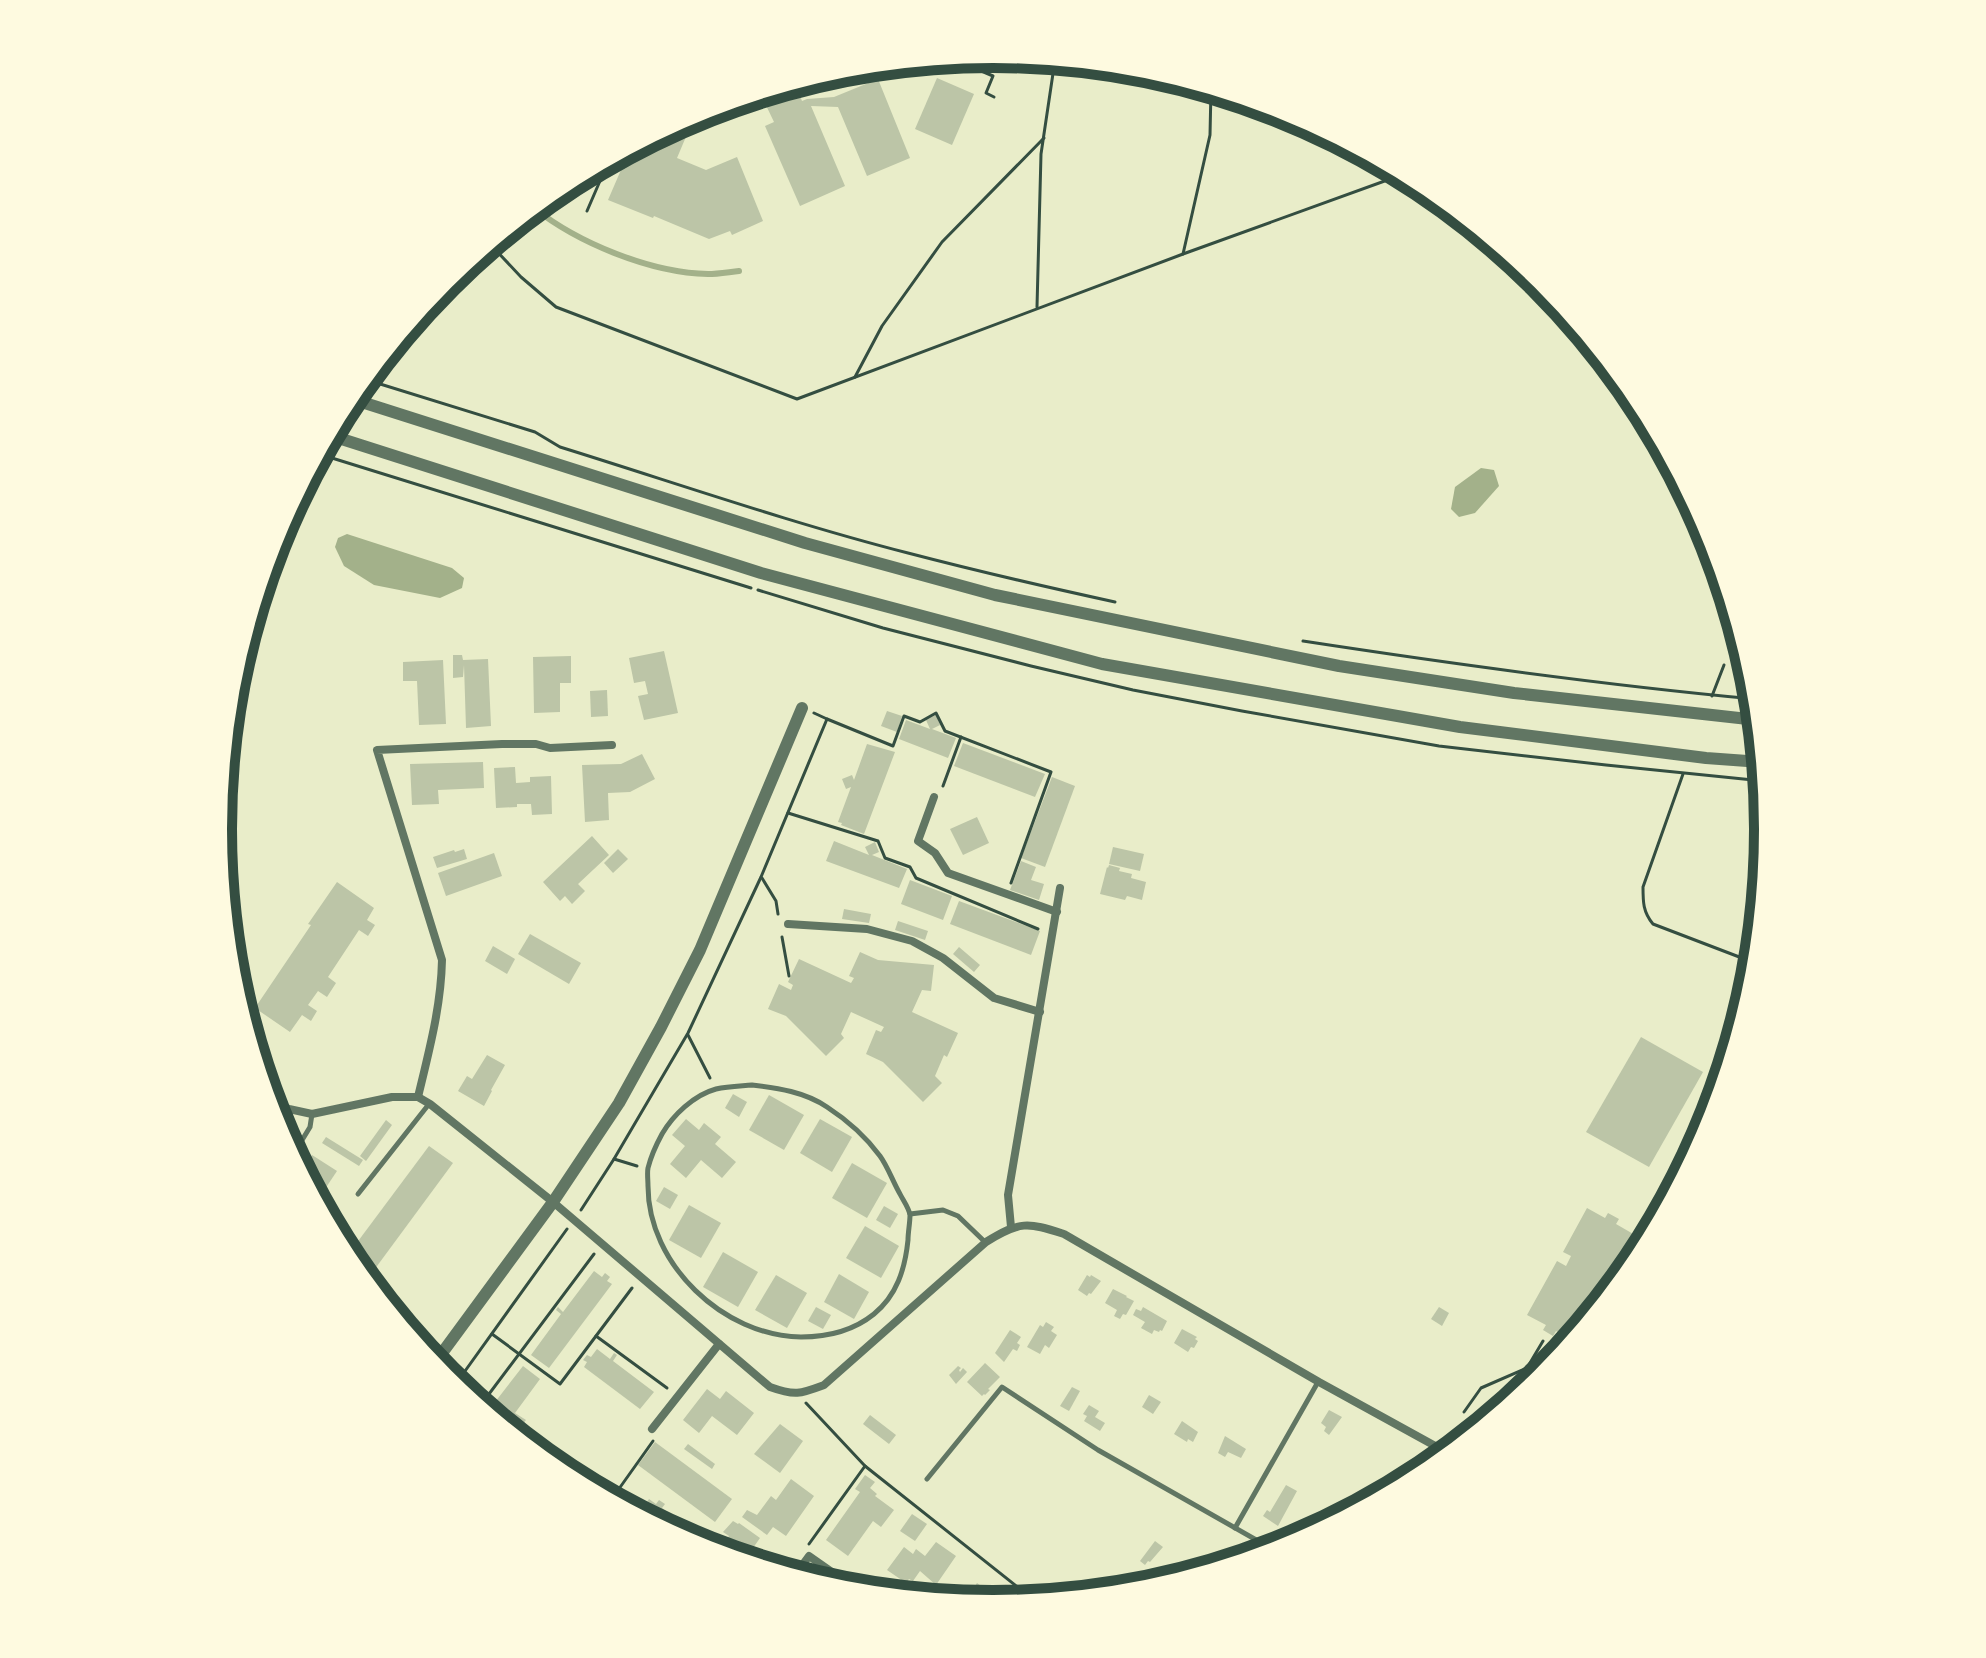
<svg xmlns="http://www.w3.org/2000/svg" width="1986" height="1658" viewBox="0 0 1986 1658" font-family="Cabin,sans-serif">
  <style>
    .water { fill: #a3b18a }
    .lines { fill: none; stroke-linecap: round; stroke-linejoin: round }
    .stream { stroke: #a3b18a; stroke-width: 6 }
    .building { fill: #bcc5a7 }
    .path { stroke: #344e41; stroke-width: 3 }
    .service { stroke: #617663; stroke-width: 5 }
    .minor { stroke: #617663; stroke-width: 8 }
    .tertiary { stroke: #617663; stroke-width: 12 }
    .rim { fill: none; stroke: #344e41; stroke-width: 10 }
  </style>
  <rect width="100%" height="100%" fill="#e9edc9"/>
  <g class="water">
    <polygon points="1481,468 1494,470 1499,486 1475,513 1459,517 1451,509 1455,487"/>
    <polygon points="347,534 452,568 464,578 462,588 440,598 374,585 344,566 335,547 338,538"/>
  </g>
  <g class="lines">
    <path class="stream" d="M534,208C578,243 651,273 708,274C718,274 729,272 739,271"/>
  </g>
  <g class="building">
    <polygon points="993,54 997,54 989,71 956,58"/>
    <polygon points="937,78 974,94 952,145 915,129"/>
    <polygon points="878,79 910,158 867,176 838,107 811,106 845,186 800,206 765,126 774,122 763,99 731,113 727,121 703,111 795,83 802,101 807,99 834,97"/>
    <polygon points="696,113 677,158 706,170 737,157 763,221 732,235 730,231 709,239 654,216 653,218 608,200 630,149"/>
    <polygon points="664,651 678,713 644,720 638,696 648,694 645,681 634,683 629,658"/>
    <polygon points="453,655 462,655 463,660 488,659 491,726 466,728 464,665 463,677 453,678"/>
    <polygon points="571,656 571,683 560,683 560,712 534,713 533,657"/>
    <polygon points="443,660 446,724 419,725 417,681 403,681 403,662"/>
    <polygon points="607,690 608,716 591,717 590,691"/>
    <polygon points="887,711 902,716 897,732 881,726"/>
    <polygon points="936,715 940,725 932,729 956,738 948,758 899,739 906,720 930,729 926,720"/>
    <polygon points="963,743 1045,774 1035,797 954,766"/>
    <polygon points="867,744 895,752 864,834 841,825 842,823 838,822 851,787 846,789 842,779 852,775 854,780"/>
    <polygon points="642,754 655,779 630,792 608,793 609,820 585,822 582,765 621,764"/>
    <polygon points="483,762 484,788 438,790 439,804 412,805 410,764"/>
    <polygon points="515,767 516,783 530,782 530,777 551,776 552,814 532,815 531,804 517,804 517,807 496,808 494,768"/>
    <polygon points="1052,777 1075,786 1045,867 1021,858"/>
    <polygon points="977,817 989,843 963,855 950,829"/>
    <polygon points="592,836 609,855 578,884 585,891 572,904 565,896 560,901 543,882"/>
    <polygon points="834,841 869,855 865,847 875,842 879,852 872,855 907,869 899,888 826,861"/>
    <polygon points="1113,847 1144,854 1140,871 1109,864"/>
    <polygon points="464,849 467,859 437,868 433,857 454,850 455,852"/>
    <polygon points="618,849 628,859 613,873 604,863"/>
    <polygon points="494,853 502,876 446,896 438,873"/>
    <polygon points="1021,861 1036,867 1031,880 1044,884 1039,900 1010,890"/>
    <polygon points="1109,865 1120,868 1119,871 1132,874 1131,878 1146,882 1142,900 1127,896 1125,900 1100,894 1107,867 1108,868"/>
    <polygon points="910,880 952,896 943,920 901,904"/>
    <polygon points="337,882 374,908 367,920 375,925 368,936 359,930 328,977 336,983 327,997 318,991 308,1005 317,1011 311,1021 302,1015 290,1032 255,1008 311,925 308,924"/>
    <polygon points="959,901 1040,931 1031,955 950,924"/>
    <polygon points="844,909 871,914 869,923 842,919"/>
    <polygon points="898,921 928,931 925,940 895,930"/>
    <polygon points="530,934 581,963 569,984 518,954"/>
    <polygon points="493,946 515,959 507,974 485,961"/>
    <polygon points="959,947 980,965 974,972 953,954"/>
    <polygon points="860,952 878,960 934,965 931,991 922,990 912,1012 958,1033 947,1057 944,1055 935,1076 942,1083 923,1102 883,1062 866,1054 876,1030 881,1032 884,1027 851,1012 841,1034 844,1038 826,1056 786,1016 768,1009 779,984 791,990 793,985 788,982 799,959 851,983 854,978 849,976"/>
    <polygon points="1641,1037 1703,1072 1649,1167 1586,1132"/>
    <polygon points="487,1055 505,1065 491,1090 492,1091 484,1106 458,1091 467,1076 472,1079"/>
    <polygon points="733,1094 747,1102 739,1117 725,1108"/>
    <polygon points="769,1095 804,1115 784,1150 749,1130"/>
    <polygon points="686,1119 699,1130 704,1123 721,1137 715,1144 736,1162 722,1178 701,1160 686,1178 670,1164 685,1146 672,1135"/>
    <polygon points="820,1119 852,1137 832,1172 800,1153"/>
    <polygon points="386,1120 392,1125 366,1161 360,1156"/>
    <polygon points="326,1137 363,1160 359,1166 322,1143"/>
    <polygon points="429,1146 453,1163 366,1281 347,1256"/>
    <polygon points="312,1155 337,1171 317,1201 302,1172"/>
    <polygon points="852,1163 887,1183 867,1218 832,1198"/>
    <polygon points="664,1187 678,1195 670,1209 656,1201"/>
    <polygon points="689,1205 721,1223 701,1258 669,1240"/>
    <polygon points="884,1206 898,1214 890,1228 876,1220"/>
    <polygon points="1587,1208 1605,1218 1608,1213 1619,1219 1616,1224 1635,1235 1614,1271 1624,1276 1605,1299 1600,1296 1584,1324 1572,1340 1556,1331 1553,1336 1543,1330 1546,1325 1527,1315 1557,1261 1566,1266 1571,1256 1563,1252"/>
    <polygon points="865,1226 899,1246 881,1278 846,1258"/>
    <polygon points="723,1252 758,1272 738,1307 703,1287"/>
    <polygon points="594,1271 602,1277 605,1273 610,1277 607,1281 612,1284 549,1368 531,1355 561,1314 556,1310 558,1307 563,1312"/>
    <polygon points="839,1274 869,1292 854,1319 824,1302"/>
    <polygon points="776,1275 807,1293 787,1328 755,1310"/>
    <polygon points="1087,1275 1090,1277 1091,1275 1101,1281 1091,1294 1089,1293 1087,1296 1078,1290"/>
    <polygon points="1113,1289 1127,1296 1126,1297 1134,1301 1126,1315 1123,1314 1120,1319 1114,1316 1117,1310 1105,1303"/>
    <polygon points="816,1307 831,1315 823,1329 808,1321"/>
    <polygon points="1143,1307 1167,1321 1162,1331 1160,1330 1159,1332 1154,1330 1152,1334 1141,1328 1145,1322 1133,1315 1136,1309 1141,1311"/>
    <polygon points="1439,1307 1449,1313 1442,1326 1431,1319"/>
    <polygon points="1046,1322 1054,1327 1051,1331 1057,1335 1049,1348 1045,1345 1040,1354 1027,1347 1040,1325 1043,1327"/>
    <polygon points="1182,1329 1197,1337 1195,1339 1198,1341 1194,1348 1191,1347 1188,1352 1174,1343"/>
    <polygon points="1010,1330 1021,1337 1017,1343 1020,1345 1017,1351 1013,1349 1004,1362 995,1353"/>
    <polygon points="597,1349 610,1359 614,1353 617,1355 613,1361 654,1392 640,1409 584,1367 587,1362 583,1360 587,1355 591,1357"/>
    <polygon points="985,1363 1000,1377 988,1389 990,1390 985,1395 984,1394 982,1396 967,1382"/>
    <polygon points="523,1366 540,1379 515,1413 526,1420 515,1434 488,1412 490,1409 484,1405 486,1402 492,1406"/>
    <polygon points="958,1366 961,1368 959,1370 960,1372 963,1368 967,1372 956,1384 949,1375"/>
    <polygon points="1072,1387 1080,1391 1069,1411 1060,1406"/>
    <polygon points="707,1389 720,1399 726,1391 754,1413 737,1435 712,1416 699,1433 683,1420"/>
    <polygon points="1149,1395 1161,1402 1153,1414 1142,1407"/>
    <polygon points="1089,1405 1099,1411 1095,1417 1105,1423 1100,1431 1084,1421 1087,1416 1083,1414"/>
    <polygon points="1329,1410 1342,1417 1329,1435 1324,1431 1326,1427 1321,1423"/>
    <polygon points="870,1415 896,1435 889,1444 863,1424"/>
    <polygon points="1182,1421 1198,1432 1193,1442 1188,1439 1187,1442 1174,1434"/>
    <polygon points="780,1424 803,1441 780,1473 754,1454"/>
    <polygon points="1225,1436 1246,1449 1241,1458 1228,1452 1225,1457 1218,1453"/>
    <polygon points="655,1442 732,1499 715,1522 638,1465"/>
    <polygon points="688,1444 715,1464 712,1469 684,1449"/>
    <polygon points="1401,1469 1412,1475 1409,1481 1393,1490 1390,1488"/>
    <polygon points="865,1475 875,1482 870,1488 877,1494 875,1496 894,1510 881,1527 873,1521 848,1556 826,1540 860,1492 855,1489"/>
    <polygon points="791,1479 814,1496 786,1536 773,1527 767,1535 742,1517 747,1510 757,1515 771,1496 776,1500"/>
    <polygon points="1286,1485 1297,1491 1278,1526 1263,1516 1267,1510 1270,1512"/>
    <polygon points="649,1499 656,1504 659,1500 665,1504 662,1508 672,1515 663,1527 634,1512 641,1502 645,1505"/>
    <polygon points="912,1514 927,1524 915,1541 900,1531"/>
    <polygon points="733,1521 738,1524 739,1523 760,1538 753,1548 774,1562 770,1567 718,1552 729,1536 723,1532"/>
    <polygon points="1155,1541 1163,1547 1150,1562 1148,1561 1145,1565 1140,1561"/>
    <polygon points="936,1542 956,1556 936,1585 920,1571 913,1581 909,1579 906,1583 887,1570 904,1547 913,1554 916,1549 925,1556"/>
    <polygon points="977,1583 999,1599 995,1604 965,1601"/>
  </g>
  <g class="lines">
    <g class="path">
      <polyline points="951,58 993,76 986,93 994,97"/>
      <polyline points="587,211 609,160"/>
      <polyline points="490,244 521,277 556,307 797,399 1183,254 1404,174"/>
      <polyline points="1183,254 1210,135 1211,89"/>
      <polyline points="1037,307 1041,154 1055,60"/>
      <polyline points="855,377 882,326 942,242 1044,138"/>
      <path d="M364,379L535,432L560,447C676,483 791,523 908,553C977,571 1046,587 1115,602"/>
      <polyline points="319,454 751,588"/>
      <polyline points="758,590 883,628 1031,666 1133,690 1242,711 1439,746 1606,765 1763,781"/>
      <path d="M1303,641C1453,664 1604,685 1755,699"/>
      <polyline points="1712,696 1724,665"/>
      <polyline points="827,719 893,746 904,716 920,722 936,713 945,731 1051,772 1011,883"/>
      <path d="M1683,774L1643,887C1643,902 1643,912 1653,924L1755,963"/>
      <polyline points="943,786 961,737"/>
      <polyline points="788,813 878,841 885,858 910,867 916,878 1038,929"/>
      <polyline points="762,878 776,901 778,914"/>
      <polyline points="782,937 789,976"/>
      <polyline points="688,1035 710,1078"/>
      <polyline points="614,1159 637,1166"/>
      <polyline points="581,1210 614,1159 688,1033 761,877 827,719 814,713"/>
      <polyline points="492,1334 560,1384 632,1288"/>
      <polyline points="596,1336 667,1388"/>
      <polyline points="455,1385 567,1229"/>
      <polyline points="806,1403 865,1466 1034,1600"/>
      <polyline points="480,1406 594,1254"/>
      <polyline points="1464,1412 1481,1388 1527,1368 1543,1341"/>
      <polyline points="611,1500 653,1441"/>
      <polyline points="809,1544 865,1466"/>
    </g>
    <g class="service">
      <path d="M752,1085C778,1088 805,1092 827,1107C847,1120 866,1137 880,1156C888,1167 893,1182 900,1194C903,1200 909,1208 910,1215C910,1223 908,1232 908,1240C905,1269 897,1295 874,1314C853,1331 827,1337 801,1337C723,1336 648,1264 648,1186C648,1180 647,1173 648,1168C651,1156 656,1145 662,1134C673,1115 694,1095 716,1089C728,1086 741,1086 752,1085Z"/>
      <polyline points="293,1155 310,1127 312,1114"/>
      <polyline points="358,1194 429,1104"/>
      <polyline points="910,1214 943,1210 958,1216 985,1242"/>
      <polyline points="927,1479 1002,1387 1098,1450 1274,1550"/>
      <polyline points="1235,1528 1318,1382"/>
    </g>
    <g class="minor">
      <polyline points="934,797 918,841 935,853 948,873 1057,912"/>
      <polyline points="788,924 867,929 912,941 943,958 994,998 1040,1012"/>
      <path d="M418,1097C429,1051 441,1007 442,960L377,750L502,744H536L550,748L612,745"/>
      <path d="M269,1101L289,1109L312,1114L392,1097H418L430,1104L553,1202L770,1387C795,1396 800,1394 824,1385L986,1242C1020,1221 1027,1222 1064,1234L1319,1382L1448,1453"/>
      <polyline points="1011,1227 1008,1195 1060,888"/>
      <polyline points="652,1429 719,1344"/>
      <polyline points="795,1575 809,1556 859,1591"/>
    </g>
    <g class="tertiary">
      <polyline points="349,398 805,543 995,595 1339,666 1514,693 1757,720"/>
      <polyline points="329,435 761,573 1102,664 1460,727 1706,758 1761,762"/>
      <polyline points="434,1364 553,1202 619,1103 661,1027 700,950 802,708"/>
    </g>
  </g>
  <path d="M0 0H1986V1658H0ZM232 829a761 761 0 1 1 1522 0a761 761 0 1 1-1522 0Z" fill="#fefae0" fill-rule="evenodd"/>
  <path class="rim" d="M232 829a761 761 0 1 1 1522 0a761 761 0 1 1-1522 0Z"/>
</svg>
